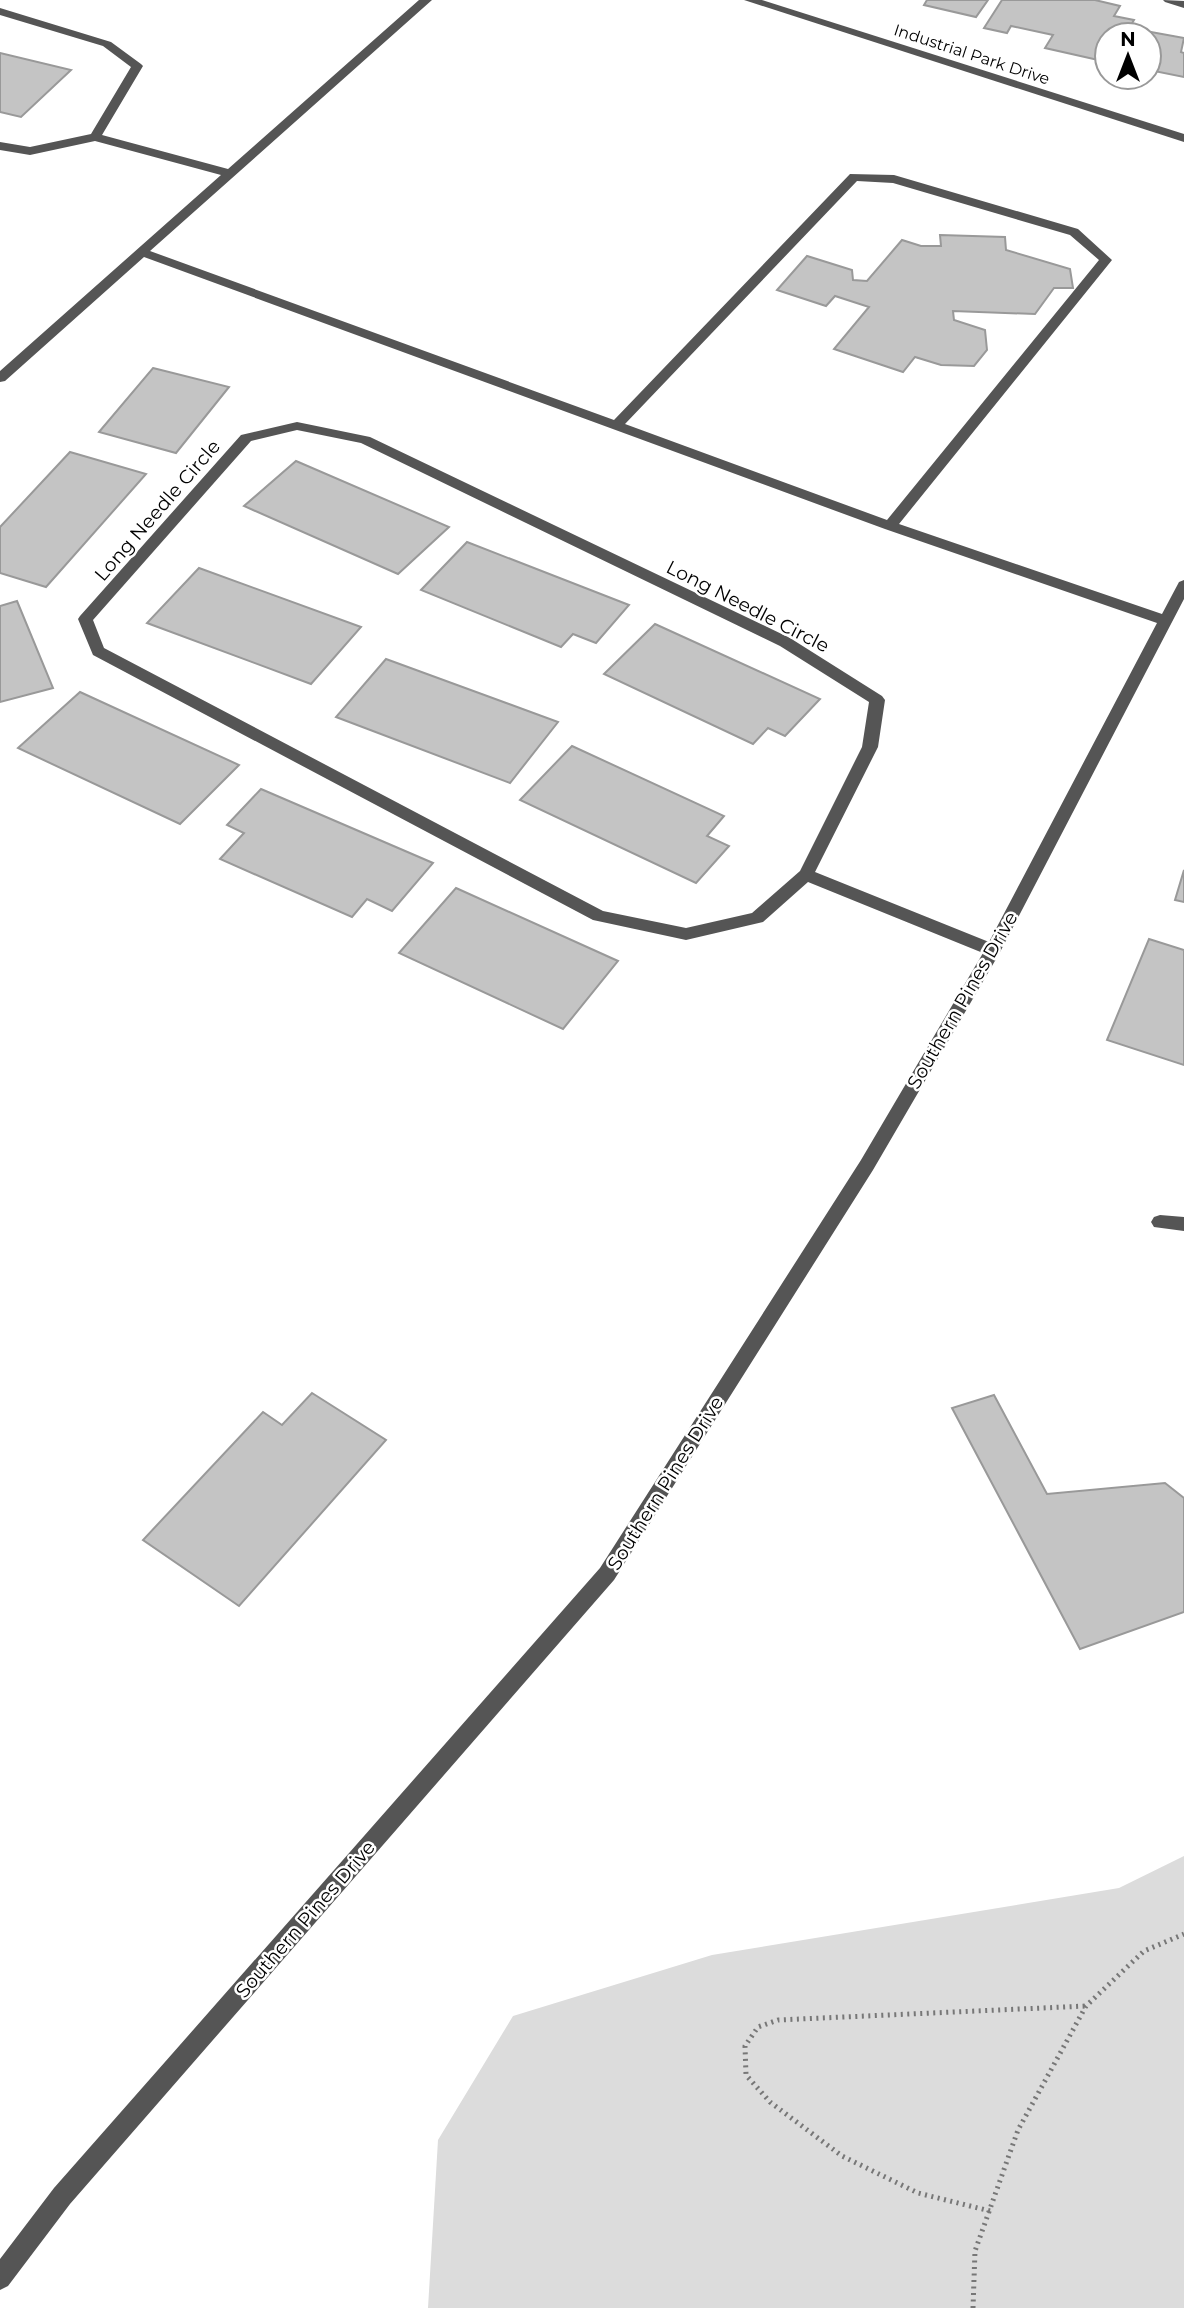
<svg xmlns="http://www.w3.org/2000/svg" width="1184" height="2308" viewBox="0 0 1184 2308" font-family="Montserrat,sans-serif">
  <style>
    .green { fill: #dcdcdc }
    .building { fill: #c4c4c4; stroke: #999; stroke-width: 2 }
    .lines { fill: none; stroke-linecap: round; stroke-linejoin: round }
    .path { stroke: #777; stroke-width: 5; stroke-dasharray: 2 4.5; stroke-linecap: butt }
    .minor { fill: #555; fill-rule: evenodd }
    .labels { text-anchor: middle; stroke-width: 5; stroke-linejoin: round; paint-order: stroke }
    .far-street-label { font-size: 16px; fill: #000; stroke: #fff }
    .street-label { font-size: 19px; fill: #000; stroke: #fff }
  </style>
  <rect width="100%" height="100%" fill="#fff"/>
  <polygon class="green" points="1184,1856 1184,2308 428,2308 438,2140 513,2016 712,1955 1119,1888"/>
  <g class="building">
    <polygon points="927,0 988,0 976,17 924,5"/>
    <polygon points="1002,0 1095,0 1120,6 1114,16 1134,20 1125,35 1107,35 1107,62 1045,48 1053,35 1011,26 1007,33 984,28"/>
    <polygon points="1140,30 1184,38 1181,52 1184,53 1184,77 1149,70 1149,35 1138,35"/>
    <polygon points="0,53 71,70 21,117 0,112"/>
    <polygon points="940,235 1005,237 1006,250 1070,269 1073,288 1054,288 1035,314 953,311 954,320 985,330 987,350 974,366 941,365 915,357 903,372 834,349 869,307 835,296 826,306 777,290 807,256 852,270 853,280 867,281 902,240 921,246 941,246"/>
    <polygon points="153,368 229,387 176,453 99,432"/>
    <polygon points="70,452 146,474 46,587 0,573 0,527"/>
    <polygon points="296,461 449,527 398,574 244,506"/>
    <polygon points="467,542 629,605 596,643 573,634 561,647 421,590"/>
    <polygon points="199,568 361,627 311,684 147,623"/>
    <polygon points="17,601 53,688 0,702 0,606"/>
    <polygon points="655,624 820,699 785,736 768,728 753,744 604,674"/>
    <polygon points="386,659 558,722 510,783 336,717"/>
    <polygon points="80,692 239,765 180,824 18,748"/>
    <polygon points="572,746 724,816 707,836 729,846 696,883 520,800"/>
    <polygon points="261,789 433,863 392,911 367,899 352,917 220,859 244,833 227,825"/>
    <polygon points="1184,870 1184,902 1175,900"/>
    <polygon points="456,888 618,961 563,1029 399,953"/>
    <polygon points="1149,939 1184,950 1184,1065 1107,1040"/>
    <polygon points="312,1393 386,1440 239,1606 143,1540 263,1412 282,1425"/>
    <polygon points="994,1395 1047,1494 1165,1483 1184,1498 1184,1612 1080,1649 952,1408"/>
  </g>
  <g class="lines">
    <g class="path">
      <polyline points="990,2211 918,2193 842,2156 770,2102 746,2075 745,2046 758,2027 778,2020 1086,2006"/>
      <polyline points="973,2308 975,2251 1018,2130 1086,2006 1144,1951 1184,1934"/>
    </g>
    <g class="minor">
      <path d="M419,0H432L150,251L614,420L850,174L894,175L1078,229L1112,260L899,524L1162,614L1179,582L1184,580V599L999,954L873,1170L614,1580L70,2204L8,2286L0,2290V2259L54,2188L600,1568L861,1160L983,953L808,882L763,922L686,940L593,920L93,655L78,619L80,616L241,435L297,422L370,437L790,638L882,696L885,700L878,747L815,872L989,942L1157,623L885,529L144,257L5,381L0,382V371L221,175L95,141L30,155L0,150V142L30,147L91,134L131,67L103,46L0,15V8L111,42L141,64L143,66L102,135L228,169ZM857,181L893,183L1070,235L1099,260L887,520L625,424ZM297,430L361,443L780,646L869,702L862,747L800,871L752,913L686,928L603,911L104,648L93,620L251,441Z"/>
      <polygon points="744,0 762,0 1184,134 1184,142"/>
      <polygon points="1163,0 1184,1 1184,8 1165,2"/>
      <polygon points="1160,1215 1184,1217 1184,1231 1154,1227 1151,1222 1154,1217"/>
    </g>
  </g>
  <g class="labels">
    <g class="far-street-label">
      <text transform="translate(972 54) rotate(18)" y="6">Industrial Park Drive</text>
    </g>
    <g class="street-label">
      <text transform="translate(157 510) rotate(-49)" y="7">Long Needle Circle</text>
      <text transform="translate(748 606) rotate(27)" y="7">Long Needle Circle</text>
      <text transform="translate(962 1000) rotate(-60)" y="7">Southern Pines Drive</text>
      <text transform="translate(665 1483) rotate(-58)" y="7">Southern Pines Drive</text>
      <text transform="translate(305 1919) rotate(-49)" y="7">Southern Pines Drive</text>
    </g>
  </g>
  <g transform="translate(1128 56)"><circle r="33" fill="#ffffff" stroke="#999999" stroke-width="2"/>
  <path d="M0-5L12 26L0 18L-12 26Z" fill="#000000"/>
  <text y="-10" font-size="19" font-weight="bold" text-anchor="middle" fill="#000000">N</text>
  </g>
</svg>
